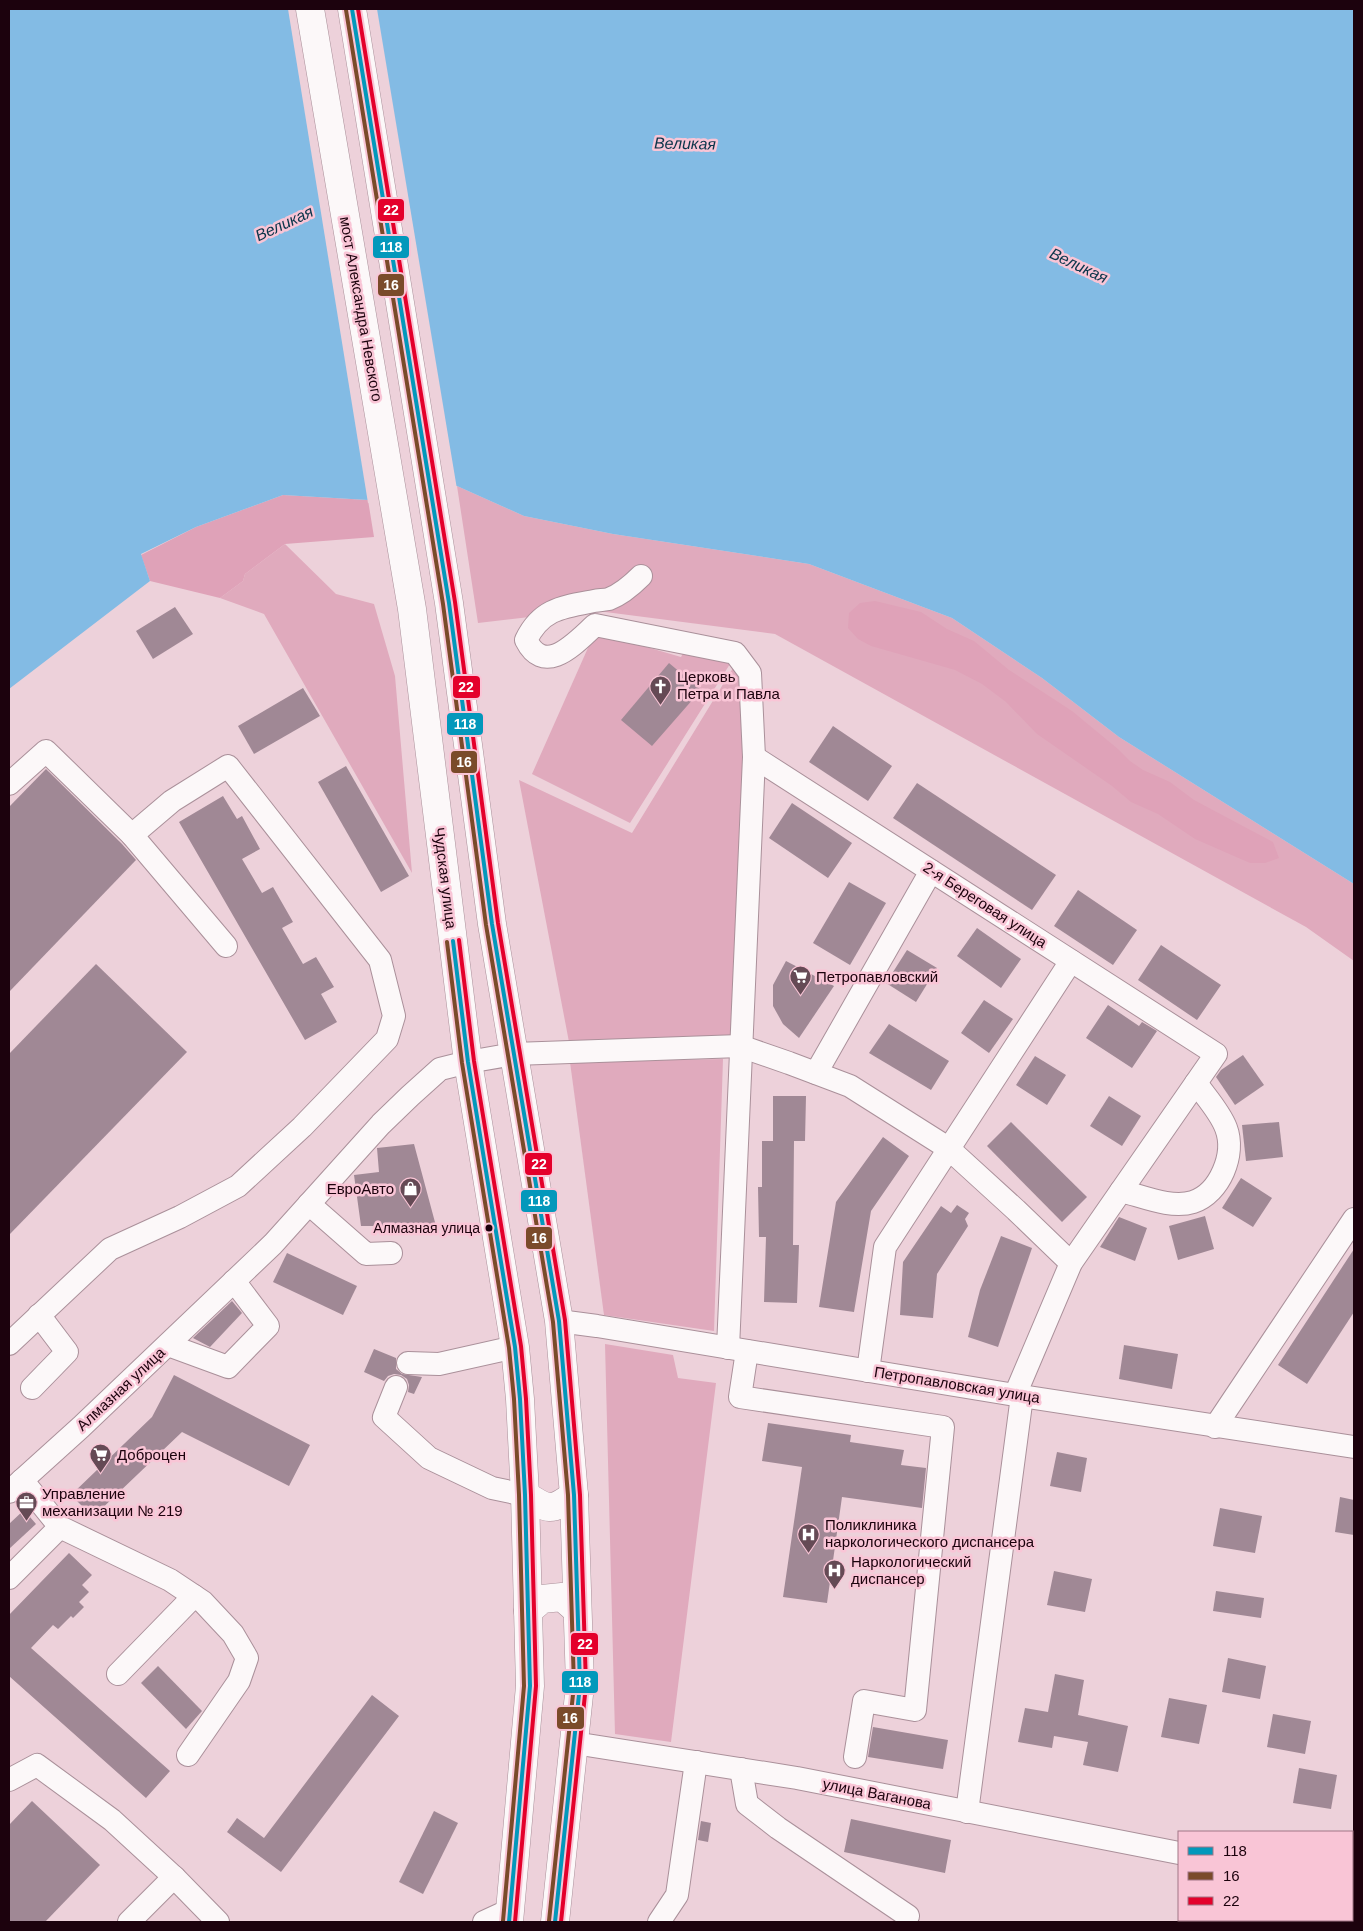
<svg xmlns="http://www.w3.org/2000/svg" width="1363" height="1931" viewBox="0 0 1363 1931" font-family="Arial,sans-serif">
  <style>
    .green { fill: #e0aabd }
    .forest { fill: #dfa2b8 }
    .water { fill: #83bbe4 }
    .pier { fill: #edd1da }
    .building { fill: #a08895 }
    .lines { fill: none; stroke-linecap: round; stroke-linejoin: round }
    .minor-casing { stroke: #aa909a; stroke-width: 24 }
    .highway-casing { stroke: #aa909a; stroke-width: 29 }
    .minor { stroke: #fcf8f9; stroke-width: 22 }
    .highway { stroke: #fcf8f9; stroke-width: 28 }
    .bus-1-casing { stroke: #f9c5d6; stroke-width: 8 }
    .bus-2-casing { stroke: #f9c5d6; stroke-width: 8 }
    .bus-3-casing { stroke: #f9c5d6; stroke-width: 8 }
    .bus-1 { stroke: #0398bb; stroke-width: 4 }
    .bus-2 { stroke: #7a4b2a; stroke-width: 4 }
    .bus-3 { stroke: #e4002b; stroke-width: 4 }
    .bus-dot { fill: #1c020d; stroke: #f9c5d6; stroke-width: 2 }
    .labels { text-anchor: middle; stroke-width: 5; stroke-linejoin: round; paint-order: stroke }
    .bus-label { font-size: 14px; fill: #1c020d; stroke: #f9c5d6; text-anchor: end }
    .street-label { font-size: 15px; fill: #1c020d; stroke: #f9c5d6 }
    .poi-label { font-size: 15px; fill: #1c020d; stroke: #f9c5d6; text-anchor: start }
    .water-label { font-size: 16px; font-style: italic; fill: #0b354a; stroke: #f9c5d6 }
    .line-badge { stroke: #f9c5d6; stroke-width: 2 }
    .badge-label { font-size: 14px; text-anchor: middle; font-weight: bold; fill: #fff }
  </style>
  <rect width="100%" height="100%" fill="#edd1da"/>
  <g class="green">
    <polygon points="457,486 524,516 613,534 809,564 952,618 1042,678 1119,737 1354,884 1354,961 1306,927 775,634 590,610 478,623"/>
    <polygon points="285,544 336,594 374,604 395,676 412,873 264,614 220,598 243,581 245,574"/>
    <polygon points="595,632 681,657 685,650 730,664 630,823 532,774"/>
    <polygon points="733,668 750,683 737,1037 569,1042 519,780 632,833"/>
    <polygon points="723,1059 714,1331 604,1315 570,1062"/>
    <polygon points="605,1344 673,1355 678,1378 716,1383 671,1742 615,1734"/>
  </g>
  <g class="forest">
    <polygon points="283,495 368,500 374,537 285,544 245,574 243,581 220,598 150,581 141,555 196,527"/>
    <polygon points="875,601 921,612 947,629 974,641 1009,670 1072,711 1118,749 1130,761 1143,770 1170,782 1194,800 1273,842 1279,858 1265,863 1250,863 1195,839 1158,814 1131,802 1112,786 1050,743 1037,734 1006,702 982,684 955,670 871,646 858,639 848,628 849,613 860,603"/>
  </g>
  <polygon class="water" points="9,9 1354,9 1354,884 1119,737 1042,678 952,618 809,564 613,534 524,516 457,486 368,500 283,495 196,527 141,554 150,581 9,689"/>
  <polygon class="pier" points="288,9 377,9 457,489 368,503"/>
  <g class="building">
    <polygon points="175,607 193,634 153,659 136,631"/>
    <polygon points="669,663 701,690 652,746 621,720"/>
    <polygon points="303,688 320,716 254,754 238,726"/>
    <polygon points="833,726 892,766 868,801 809,762"/>
    <polygon points="346,766 409,876 381,892 318,782"/>
    <polygon points="46,769 122,844 136,860 9,992 9,807"/>
    <polygon points="917,783 1056,875 1032,910 893,818"/>
    <polygon points="223,796 237,819 242,816 260,849 242,859 262,893 273,887 293,922 282,928 303,964 316,957 334,987 321,994 337,1022 305,1040 179,822"/>
    <polygon points="792,803 852,843 828,878 769,838"/>
    <polygon points="849,882 886,903 850,965 813,943"/>
    <polygon points="1078,890 1137,930 1113,965 1054,926"/>
    <polygon points="977,928 1021,959 1001,988 957,956"/>
    <polygon points="1161,945 1221,985 1197,1020 1138,980"/>
    <polygon points="907,950 937,968 916,1002 886,983"/>
    <polygon points="786,961 834,986 799,1038 783,1024 773,1006 773,985"/>
    <polygon points="96,964 187,1052 9,1235 9,1054"/>
    <polygon points="984,1000 1013,1019 989,1053 961,1033"/>
    <polygon points="1108,1005 1139,1026 1142,1022 1157,1031 1132,1068 1086,1038"/>
    <polygon points="889,1024 949,1061 931,1090 869,1053"/>
    <polygon points="1243,1055 1264,1085 1235,1105 1216,1077 1221,1070"/>
    <polygon points="1035,1056 1066,1075 1047,1105 1016,1085"/>
    <polygon points="773,1096 806,1096 805,1141 794,1141 793,1245 799,1245 797,1303 764,1302 766,1237 759,1237 758,1187 762,1187 762,1141 773,1141"/>
    <polygon points="1109,1096 1141,1116 1122,1146 1090,1126"/>
    <polygon points="1011,1122 1087,1197 1062,1222 987,1146"/>
    <polygon points="1279,1122 1283,1157 1246,1161 1242,1125"/>
    <polygon points="883,1137 909,1156 871,1211 854,1312 819,1307 836,1202"/>
    <polygon points="414,1144 436,1226 361,1226 354,1175 379,1172 377,1148"/>
    <polygon points="1241,1178 1272,1198 1253,1227 1222,1208"/>
    <polygon points="957,1205 969,1213 965,1219 968,1226 937,1274 933,1318 900,1315 903,1262 941,1206 951,1213"/>
    <polygon points="1205,1216 1214,1249 1178,1260 1169,1226"/>
    <polygon points="1119,1217 1147,1228 1135,1261 1100,1247"/>
    <polygon points="1001,1236 1032,1248 998,1347 968,1337 980,1290"/>
    <polygon points="1354,1249 1354,1312 1307,1384 1278,1365"/>
    <polygon points="287,1253 357,1286 343,1315 273,1282"/>
    <polygon points="232,1301 242,1313 210,1347 193,1338"/>
    <polygon points="1124,1345 1178,1354 1172,1389 1119,1379"/>
    <polygon points="374,1349 396,1358 396,1369 402,1374 422,1377 414,1394 408,1392 409,1385 407,1379 401,1375 394,1374 388,1376 384,1381 364,1372"/>
    <polygon points="174,1375 310,1445 289,1486 182,1432 93,1517 71,1495 152,1417"/>
    <polygon points="768,1423 851,1435 850,1442 904,1450 901,1465 926,1468 922,1508 842,1497 827,1603 783,1597 802,1467 762,1461"/>
    <polygon points="1057,1452 1087,1458 1081,1492 1050,1486"/>
    <polygon points="1340,1497 1354,1500 1354,1535 1335,1532"/>
    <polygon points="1220,1508 1262,1516 1255,1553 1213,1546"/>
    <polygon points="24,1510 36,1524 9,1549 9,1524"/>
    <polygon points="69,1553 92,1575 82,1585 89,1592 79,1602 84,1607 73,1618 71,1616 58,1629 53,1625 31,1648 170,1771 146,1798 9,1676 9,1615"/>
    <polygon points="1054,1571 1092,1579 1085,1612 1047,1605"/>
    <polygon points="1216,1591 1264,1598 1261,1618 1213,1611"/>
    <polygon points="1228,1658 1266,1666 1260,1699 1222,1692"/>
    <polygon points="158,1666 202,1711 186,1729 141,1683"/>
    <polygon points="1055,1674 1084,1680 1078,1715 1128,1726 1118,1772 1083,1765 1088,1742 1054,1736 1052,1748 1018,1742 1025,1708 1048,1712"/>
    <polygon points="372,1695 399,1716 281,1872 227,1832 237,1818 264,1838"/>
    <polygon points="1169,1698 1207,1705 1199,1744 1161,1737"/>
    <polygon points="1273,1714 1311,1721 1305,1754 1267,1747"/>
    <polygon points="873,1727 948,1740 943,1769 868,1757"/>
    <polygon points="1299,1768 1337,1775 1331,1809 1293,1803"/>
    <polygon points="32,1801 100,1865 45,1922 9,1922 9,1825"/>
    <polygon points="434,1811 458,1823 423,1894 399,1882"/>
    <polygon points="851,1819 951,1840 945,1873 844,1852"/>
    <polygon points="701,1821 711,1823 708,1842 698,1840"/>
  </g>
  <g class="lines">
    <defs>
      <g id="minor">
        <path d="M641,576C632,585 622,594 609,599C604,600 599,600 594,601C562,607 541,609 526,640C545,678 576,642 595,625L735,653L750,673L754,757L728,1348"/>
        <polyline points="754,757 1216,1054 1071,1263 1015,1395"/>
        <polyline points="9,784 46,751 132,835 226,946"/>
        <polyline points="816,1073 931,871"/>
        <path d="M1121,1191C1142,1196 1171,1209 1193,1202C1220,1193 1236,1154 1226,1128C1220,1112 1206,1097 1196,1083"/>
        <polyline points="309,1204 366,1254 391,1253"/>
        <polyline points="559,1321 597,1326 1015,1395 1354,1447"/>
        <polyline points="9,1344 110,1249 180,1217 238,1186 302,1127 387,1039 394,1016 380,960 228,766 172,801 132,835"/>
        <polyline points="168,1345 228,1367 268,1326 234,1281"/>
        <polyline points="747,1351 740,1397 943,1427 915,1710 864,1701 855,1757"/>
        <polyline points="408,1363 439,1364 515,1347"/>
        <polyline points="868,1371 885,1247 1071,961"/>
        <polyline points="396,1387 384,1417 429,1458 492,1488 525,1495"/>
        <polyline points="32,1388 67,1352 39,1315"/>
        <polyline points="1215,1427 1354,1219"/>
        <polyline points="22,1480 60,1527 170,1580 203,1602 233,1634 247,1658 239,1681 188,1755"/>
        <polyline points="9,1492 81,1427 273,1244 381,1124 410,1096 440,1069 468,1062 514,1054 740,1046 789,1063 850,1086 948,1148 1016,1210 1071,1263"/>
        <polyline points="9,1578 60,1527"/>
        <polyline points="118,1674 194,1596"/>
        <polyline points="574,1743 797,1778 1179,1853"/>
        <polyline points="741,1769 747,1804 778,1828 908,1916"/>
        <polyline points="9,1780 37,1765 112,1820 174,1877 218,1922"/>
        <polyline points="967,1812 1022,1396"/>
        <polyline points="1352,1881 1354,1881"/>
        <polyline points="1247,1920 1249,1922"/>
        <polyline points="129,1922 174,1877"/>
        <polyline points="484,1922 510,1910"/>
        <polyline points="659,1922 677,1895 696,1762"/>
      </g>
      <g id="highway">
        <polyline points="310,9 412,609 468,1062 515,1347 520,1399 525,1495 530,1686 509,1922"/>
        <polyline points="352,9 449,603 492,924 559,1321 574,1495 580,1685 555,1922"/>
        <path d="M525,1495C548,1510 551,1512 574,1495"/>
        <polyline points="528,1611 542,1599 562,1597 577,1610"/>
      </g>
    </defs>
    <use href="#minor" class="minor-casing"/>
    <use href="#highway" class="highway-casing"/>
    <use href="#minor" class="minor"/>
    <use href="#highway" class="highway"/>
    <defs>
      <g id="bus-1">
        <polyline points="352,9 449,603 492,924 559,1321 574,1495 580,1685 555,1922"/>
        <polyline points="453,941 468,1062 515,1347 520,1399 525,1495 530,1686 509,1922"/>
      </g>
      <g id="bus-2">
        <polyline points="346,10 443,604 486,925 553,1322 568,1495 574,1685 549,1921"/>
        <polyline points="447,942 462,1063 509,1348 514,1399 519,1495 524,1686 503,1921"/>
      </g>
      <g id="bus-3">
        <polyline points="358,9 455,602 498,923 565,1320 580,1495 586,1685 561,1922"/>
        <polyline points="459,940 474,1061 521,1346 526,1399 531,1495 536,1686 515,1922"/>
      </g>
    </defs>
    <use href="#bus-1" class="bus-1-casing"/>
    <use href="#bus-2" class="bus-2-casing"/>
    <use href="#bus-3" class="bus-3-casing"/>
    <use href="#bus-1" class="bus-1"/>
    <use href="#bus-2" class="bus-2"/>
    <use href="#bus-3" class="bus-3"/>
  </g>
  <defs>
    <symbol id="church-pin" viewBox="-11 -11 22 30"><path d="M0 17L-7.5 6A9.5 9.5 0 1 1 7.5 6Z" fill="#654a55" stroke="#f9c5d6"/><path d="M-1.2-6h2.4v3.5h3.3v2.4h-3.3V6h-2.4V-.1h-3.3v-2.4h3.3Z" fill="#fff"/></symbol>
    <symbol id="supermarket-pin" viewBox="-11 -11 22 30"><path d="M0 17L-7.5 6A9.5 9.5 0 1 1 7.5 6Z" fill="#654a55" stroke="#f9c5d6"/><path d="M-6-5.5h2.5l.6 2H6L4.5 2H-2.5L-4.4-4H-6ZM-1.5 3.2a1.3 1.3 0 1 0 .1 0ZM3 3.2a1.3 1.3 0 1 0 .1 0Z" fill="#fff"/></symbol>
    <symbol id="shop-pin" viewBox="-11 -11 22 30"><path d="M0 17L-7.5 6A9.5 9.5 0 1 1 7.5 6Z" fill="#654a55" stroke="#f9c5d6"/><path d="M-5-2.5h2.3a2.7 3.5 0 0 1 5.4 0H5L5.5 6h-11ZM-1.5-2.5h3a1.5 2.3 0 0 0-3 0Z" fill="#fff"/></symbol>
    <symbol id="office-pin" viewBox="-11 -11 22 30"><path d="M0 17L-7.5 6A9.5 9.5 0 1 1 7.5 6Z" fill="#654a55" stroke="#f9c5d6"/><path d="M-6-3h4V-5.5h4V-3h4V5H-6ZM-1-4.5V-3h2v-1.5ZM-6 0V1H6V0Z" fill="#fff"/></symbol>
    <symbol id="hospital-pin" viewBox="-11 -11 22 30"><path d="M0 17L-7.5 6A9.5 9.5 0 1 1 7.5 6Z" fill="#654a55" stroke="#f9c5d6"/><path d="M-5-5h3v3.5h4V-5h3V5h-3V1.5h-4V5h-3Z" fill="#fff"/></symbol>
  </defs>
  <g fill-rule="evenodd">
    <use href="#church-pin" x="648" y="674" width="25" height="34"/>
    <use href="#supermarket-pin" x="788" y="964" width="25" height="34"/>
    <use href="#shop-pin" x="398" y="1176" width="25" height="34"/>
    <use href="#supermarket-pin" x="88" y="1442" width="25" height="34"/>
    <use href="#office-pin" x="14" y="1490" width="25" height="34"/>
    <use href="#hospital-pin" x="796" y="1522" width="25" height="34"/>
    <use href="#hospital-pin" x="822" y="1558" width="25" height="34"/>
  </g>
  <circle class="bus-dot" cx="489" cy="1228" r="4.5"/>
  <g class="labels">
    <g class="bus-label">
      <text x="480" y="1233">Алмазная улица</text>
    </g>
    <g class="street-label">
      <text transform="translate(361 309) rotate(80)" y="5">мост Александра Невского</text>
      <text transform="translate(445 878) rotate(83)" y="5">Чудская улица</text>
      <text transform="translate(985 905) rotate(33)" y="5">2-я Береговая улица</text>
      <text transform="translate(957 1385) rotate(9)" y="5">Петропавловская улица</text>
      <text transform="translate(121 1389) rotate(-43)" y="5">Алмазная улица</text>
      <text transform="translate(877 1794) rotate(11)" y="5">улица Ваганова</text>
    </g>
    <g class="poi-label">
      <text x="677" y="682">Церковь<tspan x="677" dy="17">Петра и Павла</tspan></text>
      <text x="816" y="982">Петропавловский</text>
      <text x="394" y="1194" text-anchor="end">ЕвроАвто</text>
      <text x="117" y="1460">Доброцен</text>
      <text x="42" y="1499">Управление<tspan x="42" dy="17">механизации № 219</tspan></text>
      <text x="825" y="1530">Поликлиника<tspan x="825" dy="17">наркологического диспансера</tspan></text>
      <text x="851" y="1567">Наркологический<tspan x="851" dy="17">диспансер</tspan></text>
    </g>
    <g class="water-label">
      <text transform="translate(685 143) rotate(1)" y="6">Великая</text>
      <text transform="translate(284 223) rotate(-25)" y="6">Великая</text>
      <text transform="translate(1079 265) rotate(25)" y="6">Великая</text>
    </g>
  </g>
  <g class="line-badge">
    <rect x="377" y="198" width="28" height="24" rx="5" fill="#e4002b"/>
    <rect x="372" y="235" width="38" height="24" rx="5" fill="#0398bb"/>
    <rect x="377" y="273" width="28" height="24" rx="5" fill="#7a4b2a"/>
    <rect x="452" y="675" width="29" height="24" rx="5" fill="#e4002b"/>
    <rect x="446" y="712" width="38" height="24" rx="5" fill="#0398bb"/>
    <rect x="450" y="750" width="28" height="24" rx="5" fill="#7a4b2a"/>
    <rect x="524" y="1152" width="29" height="24" rx="5" fill="#e4002b"/>
    <rect x="520" y="1189" width="38" height="24" rx="5" fill="#0398bb"/>
    <rect x="525" y="1226" width="28" height="24" rx="5" fill="#7a4b2a"/>
    <rect x="570" y="1632" width="29" height="24" rx="5" fill="#e4002b"/>
    <rect x="561" y="1670" width="38" height="24" rx="5" fill="#0398bb"/>
    <rect x="556" y="1706" width="29" height="24" rx="5" fill="#7a4b2a"/>
  </g>
  <g class="badge-label">
    <text x="391" y="215">22</text>
    <text x="391" y="252">118</text>
    <text x="391" y="290">16</text>
    <text x="466" y="692">22</text>
    <text x="465" y="729">118</text>
    <text x="464" y="767">16</text>
    <text x="539" y="1169">22</text>
    <text x="539" y="1206">118</text>
    <text x="539" y="1243">16</text>
    <text x="585" y="1649">22</text>
    <text x="580" y="1687">118</text>
    <text x="570" y="1723">16</text>
  </g>
  <rect width="1363" height="1931" fill="none" stroke="#1c020d" stroke-width="20"/>
  <rect x="1178" y="1831" width="175" height="90" fill="#f9c5d6" stroke="#a17786"/>
  <rect x="1188" y="1847" width="25" height="8" fill="#0398bb" stroke="#a17786"/>
  <text x="1223" y="1856" font-size="15" fill="#1c020d">118</text>
  <rect x="1188" y="1872" width="25" height="8" fill="#7a4b2a" stroke="#a17786"/>
  <text x="1223" y="1881" font-size="15" fill="#1c020d">16</text>
  <rect x="1188" y="1897" width="25" height="8" fill="#e4002b" stroke="#a17786"/>
  <text x="1223" y="1906" font-size="15" fill="#1c020d">22</text>
</svg>
